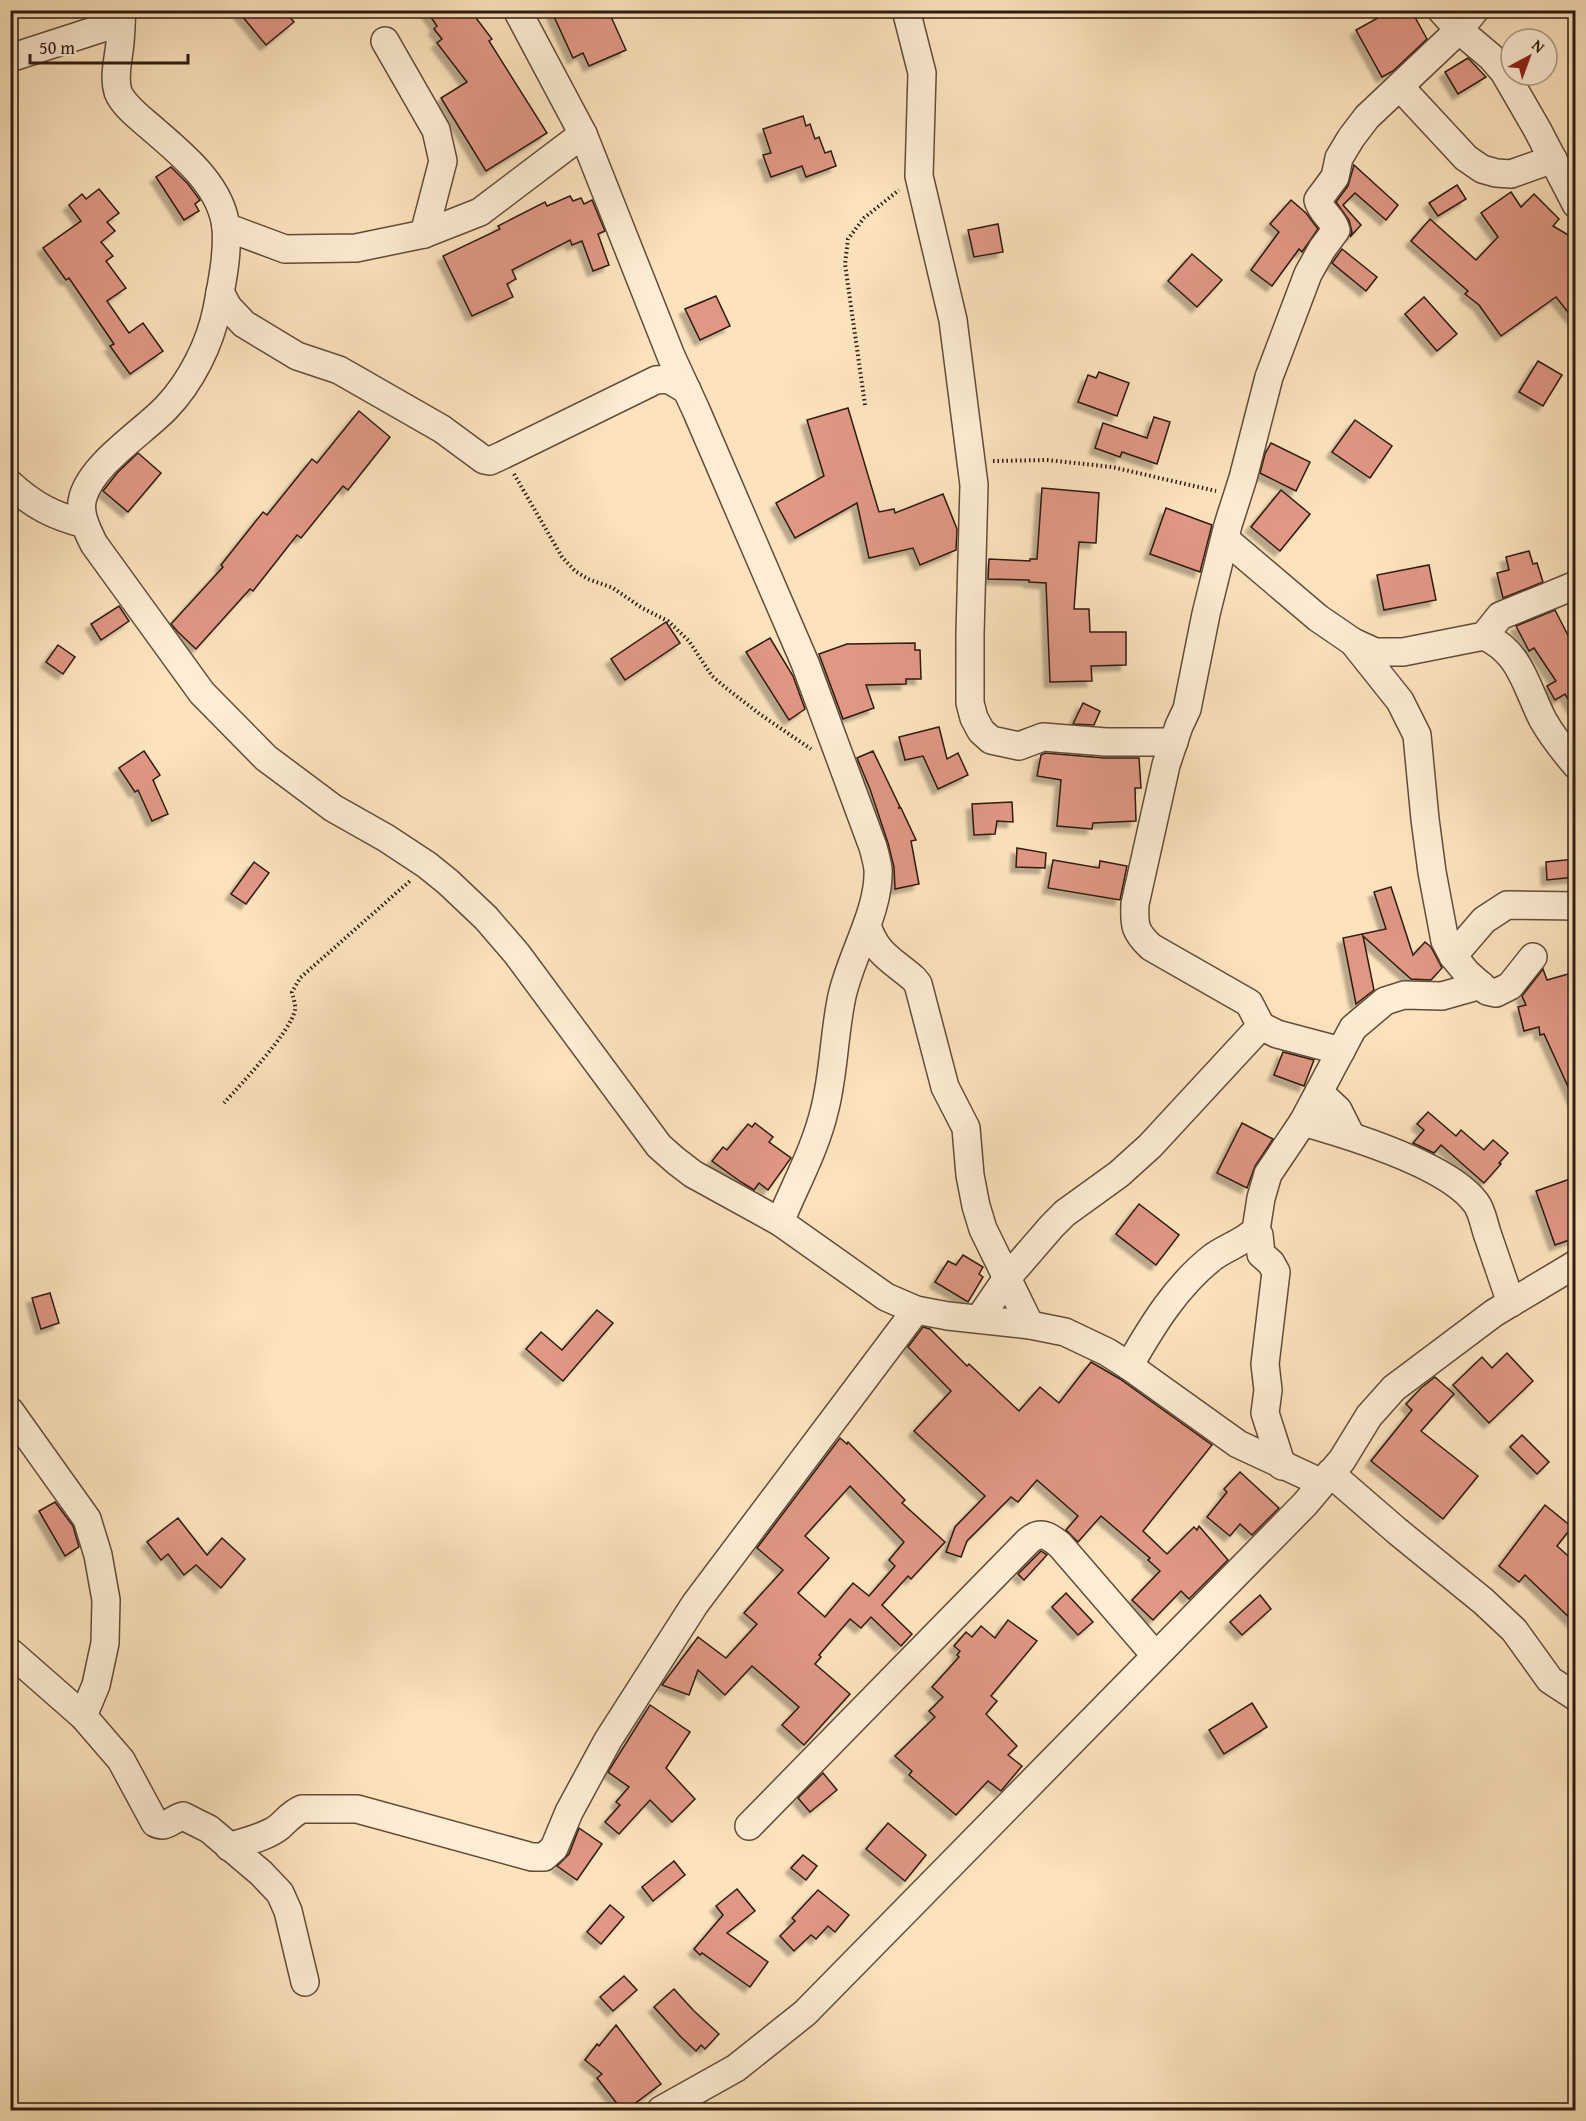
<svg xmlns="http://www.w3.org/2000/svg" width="1586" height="2121" viewBox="0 0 1586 2121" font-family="'Gentium Book Plus',serif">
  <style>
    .building { fill: #e09784; stroke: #2e1a0f; stroke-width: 1.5; fill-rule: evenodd; filter: url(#shadow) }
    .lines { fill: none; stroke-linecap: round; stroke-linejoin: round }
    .minor-casing { stroke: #624c3a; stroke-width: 30 }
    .path { stroke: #2e1a0f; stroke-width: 4; stroke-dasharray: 1.5 3; stroke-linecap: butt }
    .minor { stroke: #fdedd4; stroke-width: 27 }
  </style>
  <defs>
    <filter id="shadow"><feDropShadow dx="-5.5" dy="5.5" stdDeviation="1.5" flood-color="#0004"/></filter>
  </defs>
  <rect width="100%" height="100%" fill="#fce3bd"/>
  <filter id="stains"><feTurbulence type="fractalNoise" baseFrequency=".00333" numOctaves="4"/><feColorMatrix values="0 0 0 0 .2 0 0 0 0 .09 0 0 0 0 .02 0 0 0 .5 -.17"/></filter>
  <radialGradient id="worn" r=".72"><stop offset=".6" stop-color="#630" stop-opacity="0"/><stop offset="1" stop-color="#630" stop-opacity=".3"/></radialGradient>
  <g class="building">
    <polygon points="237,10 284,10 294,22 266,45"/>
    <polygon points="426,10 470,10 492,39 489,41 547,133 486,171 441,98 467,82 437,43 442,39 434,29 437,26"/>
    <polygon points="551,10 608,10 626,50 589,66 583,53 573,58"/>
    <polygon points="1392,10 1411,10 1427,39 1393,71 1382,77 1356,30"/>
    <polygon points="1468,58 1486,77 1458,94 1445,72"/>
    <polygon points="803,116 806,126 810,124 815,139 819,137 825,153 831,151 836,166 806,177 802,166 771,177 763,155 771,153 763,129"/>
    <polygon points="1354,165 1398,205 1386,220 1355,193 1343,205 1361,225 1350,237 1352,232 1349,220 1336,202 1348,186"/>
    <polygon points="171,167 188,184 200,200 195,204 199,211 184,220 156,177"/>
    <polygon points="1457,185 1466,199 1438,216 1429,203"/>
    <polygon points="99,189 119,213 107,222 115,231 101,242 113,256 106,261 126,288 107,301 129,333 143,323 163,351 130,374 110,346 114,344 69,278 66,280 43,248 81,221 69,205 82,194 86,199"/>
    <polygon points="1511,192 1521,207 1534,194 1559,219 1553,226 1575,239 1575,321 1556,297 1501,336 1479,305 1465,294 1468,291 1411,241 1430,219 1476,260 1498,237 1481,213"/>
    <polygon points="570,196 573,201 581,198 584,204 592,200 605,231 598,234 609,265 593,271 582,241 572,245 570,240 512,270 516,279 507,284 513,297 472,316 443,256 500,229 498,226 545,202 547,206"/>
    <polygon points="1291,200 1306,213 1318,229 1302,252 1299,249 1272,286 1251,270 1279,232 1270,224"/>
    <polygon points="998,224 1003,252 974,257 968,230"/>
    <polygon points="1342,249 1377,277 1366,291 1332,263"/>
    <polygon points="1192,254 1222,280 1197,307 1168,281"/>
    <polygon points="716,296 730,326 700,340 685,309"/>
    <polygon points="1424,297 1457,334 1437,351 1405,314"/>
    <polygon points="1538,361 1562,375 1543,406 1519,392"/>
    <polygon points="1099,372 1129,383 1117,416 1078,402 1088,375 1096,378"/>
    <polygon points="848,408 879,512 894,509 895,513 943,494 957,529 956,550 920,565 913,548 869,558 857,503 795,538 776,503 824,476 807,420"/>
    <polygon points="359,411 390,437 348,490 343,486 301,538 297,535 253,591 250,589 196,649 178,632 171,624 223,567 221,565 263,512 267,515 312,459 317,463"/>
    <polygon points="1154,417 1170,422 1157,464 1122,452 1120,457 1095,448 1103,423 1147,438"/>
    <polygon points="1355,420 1392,446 1370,478 1332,452"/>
    <polygon points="1271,443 1310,462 1296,491 1260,473 1265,454"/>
    <polygon points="138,453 161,473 128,512 103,491 118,472"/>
    <polygon points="1042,488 1099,493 1096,543 1079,542 1074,609 1089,609 1090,632 1126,632 1126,665 1091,666 1092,681 1050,682 1046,583 1029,582 1029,580 988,579 989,559 1030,561 1030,559 1037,559"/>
    <polygon points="1281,490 1310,514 1280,551 1251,527"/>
    <polygon points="1166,508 1212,525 1200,572 1150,554"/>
    <polygon points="1529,551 1533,564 1537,563 1543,582 1503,598 1497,573 1509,570 1506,557"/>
    <polygon points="1429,565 1436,600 1384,610 1377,575"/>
    <polygon points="119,606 129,621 101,640 91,624"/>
    <polygon points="1555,610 1575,649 1575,711 1565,694 1555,700 1547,686 1556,681 1534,648 1529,651 1516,626"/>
    <polygon points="666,622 680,643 625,680 611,659"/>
    <polygon points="770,638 793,676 805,709 789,720 746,652"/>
    <polygon points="915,643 915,650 920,650 921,679 906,679 906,684 866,685 874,708 843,719 819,654 847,644"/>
    <polygon points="58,645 75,657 63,674 46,662"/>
    <polygon points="1083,703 1100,711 1094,725 1073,724"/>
    <polygon points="939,727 947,759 958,753 968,775 938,789 923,756 905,760 899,737"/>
    <polygon points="144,751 160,775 153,780 168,814 152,821 138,790 135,792 119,768"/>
    <polygon points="873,751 900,807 898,808 901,808 916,840 911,841 919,884 895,889 894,867 888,843 870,789 857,758"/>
    <polygon points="1045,753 1105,758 1139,758 1141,788 1135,788 1136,821 1093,823 1092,829 1057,826 1061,780 1037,776 1041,755"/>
    <polygon points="1012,802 1013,822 997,821 995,834 974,835 972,804"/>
    <polygon points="1017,848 1046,853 1045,868 1016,867"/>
    <polygon points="1575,859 1575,877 1547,880 1546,862"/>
    <polygon points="1053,860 1099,868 1100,861 1127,866 1120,900 1048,888"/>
    <polygon points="254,862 269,873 246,904 231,894"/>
    <polygon points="1391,887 1413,955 1425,942 1431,947 1442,968 1431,980 1411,979 1363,936 1374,990 1356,1004 1343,938 1386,929 1374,892"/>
    <polygon points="1543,969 1547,980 1575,972 1575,1102 1544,1034 1540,1035 1539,1027 1524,1031 1518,1007 1526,1005 1522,996"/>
    <polygon points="1283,1052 1314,1060 1304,1086 1274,1075"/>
    <polygon points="1428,1112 1456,1136 1461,1130 1484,1150 1493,1140 1508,1153 1499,1163 1501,1164 1484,1183 1441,1145 1434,1153 1413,1143 1424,1130 1417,1124"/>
    <polygon points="755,1123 773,1137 769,1142 791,1158 768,1190 759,1183 754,1190 741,1182 712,1161 723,1147 727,1150 748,1124 752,1127"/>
    <polygon points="1242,1123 1273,1139 1255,1166 1247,1188 1217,1173"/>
    <polygon points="1570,1179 1575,1194 1575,1238 1555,1245 1536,1191"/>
    <polygon points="1139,1204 1179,1235 1156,1265 1116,1234"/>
    <polygon points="963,1255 983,1267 979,1274 983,1277 968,1302 935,1282 948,1261 956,1265"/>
    <polygon points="50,1293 59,1323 41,1329 32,1298"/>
    <polygon points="597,1310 613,1323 563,1381 526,1349 541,1332 562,1350"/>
    <polygon points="923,1327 930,1329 967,1366 969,1364 1019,1411 1040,1387 1059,1403 1091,1362 1120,1379 1212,1445 1143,1531 1167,1554 1194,1527 1197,1530 1199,1526 1228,1560 1189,1599 1181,1591 1153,1620 1132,1600 1160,1571 1148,1560 1150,1558 1101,1516 1078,1542 1066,1530 1078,1516 1037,1480 1018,1502 1011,1497 967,1541 961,1557 946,1552 955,1527 985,1496 914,1431 951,1391 908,1347"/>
    <polygon points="1507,1353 1533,1381 1489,1423 1453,1385 1482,1357 1492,1368"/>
    <polygon points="1435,1377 1454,1394 1421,1431 1478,1476 1443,1519 1371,1461 1412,1410 1406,1404 1421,1388"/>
    <polygon points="1522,1435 1549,1462 1537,1474 1510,1447"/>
    <path d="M840,1438L847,1444L848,1442L905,1500L902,1503L945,1542L911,1579L908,1576L882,1605L912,1634L901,1646L871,1617L861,1628L850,1619L819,1655L821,1657L815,1664L850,1694L804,1745L782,1725L799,1707L752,1666L725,1695L698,1670L689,1695L662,1685L698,1637L726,1658L757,1624L744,1613L783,1570L757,1548ZM850,1486L904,1542L889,1560L895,1566L869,1596L853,1583L825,1617L798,1593L829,1558L805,1536Z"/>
    <polygon points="1240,1472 1279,1508 1252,1535 1240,1524 1230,1536 1207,1517 1227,1492 1224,1489"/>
    <polygon points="55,1502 73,1526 79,1547 65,1556 39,1511"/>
    <polygon points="1545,1505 1572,1527 1557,1546 1575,1562 1575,1623 1525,1575 1519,1582 1499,1566"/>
    <polygon points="178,1518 207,1555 222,1538 245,1559 221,1588 196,1565 184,1575 168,1554 161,1560 147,1542"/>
    <polygon points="1041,1551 1047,1555 1024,1580 1018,1574"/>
    <polygon points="1066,1593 1093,1622 1078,1635 1052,1607"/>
    <polygon points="1260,1595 1271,1609 1242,1635 1230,1622"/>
    <polygon points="1008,1620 1037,1641 991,1696 997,1701 986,1714 1017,1746 1008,1755 1022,1766 1001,1791 988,1781 956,1815 909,1775 912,1771 895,1756 935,1717 929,1711 943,1697 932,1687 959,1657 957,1655 960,1651 954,1646 966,1632 972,1637 981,1626 995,1638"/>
    <polygon points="1252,1703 1267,1727 1224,1754 1209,1730"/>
    <polygon points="650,1705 690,1732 666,1768 695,1799 672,1822 650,1800 619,1834 605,1822 620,1805 616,1802 629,1787 608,1772"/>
    <polygon points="823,1773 837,1790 810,1812 798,1798"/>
    <polygon points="888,1823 926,1855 905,1881 866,1849"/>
    <polygon points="579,1828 602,1844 577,1880 557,1866 569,1854"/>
    <polygon points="803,1855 817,1866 806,1880 791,1868"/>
    <polygon points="674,1861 685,1875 653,1901 642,1887"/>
    <polygon points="737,1889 755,1911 727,1933 768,1962 750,1987 702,1953 700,1955 694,1949 723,1915 716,1906"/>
    <polygon points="818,1890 849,1915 835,1932 828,1926 816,1939 811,1935 794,1951 780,1936 795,1921 792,1918"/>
    <polygon points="610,1905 624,1917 601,1944 587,1932"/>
    <polygon points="624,1976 637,1990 613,2011 600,1997"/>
    <polygon points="674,1989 694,2011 719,2034 705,2049 701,2045 696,2051 681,2037 654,2007"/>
    <polygon points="616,2025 661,2084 626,2110 622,2110 597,2078 602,2074 585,2060 597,2044 599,2046"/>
  </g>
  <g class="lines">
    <defs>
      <g id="minor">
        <path d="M122,10C121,21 121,32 120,42C119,58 113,76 118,92C124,107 143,120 155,131C184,156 222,187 226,228C228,254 222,283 217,309C210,344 191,382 166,408C143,432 92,464 83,497C78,513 87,530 94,544L202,693L266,758L333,808L386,838L427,865L448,882L486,918L517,954L659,1146L676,1161L693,1174L780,1222L886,1297L916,1310L948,1316L1030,1325L1065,1332L1107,1352L1129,1366L1238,1444L1322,1483"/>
        <path d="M517,10L583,134L671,356L696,410L805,663L873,847C875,854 877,862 878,869C880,910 851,955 842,996C834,1033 834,1072 825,1108C816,1148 795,1185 780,1222"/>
        <polyline points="906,10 922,73 919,176 953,320 974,485 970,634 970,703 974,718 981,731 991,740 1019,746 1043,737 1106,742 1174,742"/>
        <polyline points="1441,10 1459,30 1491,57 1504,72 1537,129 1576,204"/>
        <polyline points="385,41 436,130 443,161 424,234"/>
        <polyline points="10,58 121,22"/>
        <polyline points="1400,87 1466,158 1482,169 1496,173 1511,174 1553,159"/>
        <polyline points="226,227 285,249 356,248 424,234 480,212 583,134"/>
        <polyline points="220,292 228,307 244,324 297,356 339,370 442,429 484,460 490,461 503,455 656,380 668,379 687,390"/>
        <path d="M10,484C34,506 54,516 85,524"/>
        <polyline points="1225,539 1318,618 1353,642 1375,652 1403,652 1484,636 1500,616 1576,585"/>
        <path d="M1484,636C1521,652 1526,687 1543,720C1552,736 1564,751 1576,765"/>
        <polyline points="1353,642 1400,701 1417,735 1425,819 1432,872 1445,941 1453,956 1467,973 1487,991 1496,993 1510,986 1533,957"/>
        <path d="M867,925C876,954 891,959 914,979L918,984L945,1087L966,1128L970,1175L976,1206L983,1229L1030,1325"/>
        <polyline points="1453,956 1484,920 1507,905 1576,906"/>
        <path d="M1341,1051L1277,1034L1261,1026L1249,1003L1151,947C1135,932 1134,926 1135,904L1166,765L1179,726L1187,709L1206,614L1228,525L1243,478L1269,377L1308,274L1322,249L1336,230C1333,218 1321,213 1318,200L1335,177L1339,158L1351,138L1367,117L1459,30L1475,10"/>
        <polyline points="1319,1092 1338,1110 1351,1136"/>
        <path d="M1303,1122C1349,1135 1448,1165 1476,1203C1482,1211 1484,1224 1487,1233C1495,1256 1503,1280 1511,1303"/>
        <polyline points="1256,1230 1259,1235 1261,1254 1271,1263 1276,1272 1265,1364 1268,1390 1265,1413 1282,1466"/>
        <polyline points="979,1319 1007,1278 1052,1226 1065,1213 1119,1174 1150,1146 1261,1026"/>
        <path d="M1129,1366C1152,1326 1176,1286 1213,1257C1227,1247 1244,1242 1256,1230L1261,1198L1268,1174L1303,1122L1353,1028L1385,1001L1404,995L1442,996L1481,985"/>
        <polyline points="10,1411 87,1519 98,1555 106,1600 105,1643 96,1685 83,1716"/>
        <polyline points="1330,1473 1397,1531 1483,1601 1514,1630 1550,1680 1576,1697"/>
        <path d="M10,1652L83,1716L121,1760L155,1823C166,1829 172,1819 183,1816L209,1829L261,1873L280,1893L288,1911L305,1982"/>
        <path d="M749,1826L1028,1541C1041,1530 1049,1536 1060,1545L1155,1655"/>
        <path d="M229,1847C245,1841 265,1838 279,1827C287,1820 292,1813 302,1809H357L532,1857H544L554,1848L569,1812L608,1740L695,1604L916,1310"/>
        <polyline points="661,2110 736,2068 805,2013 1305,1504 1342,1460 1369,1416 1394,1388 1494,1313 1576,1264"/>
      </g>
    </defs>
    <use href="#minor" class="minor-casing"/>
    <g class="path">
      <polyline points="865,405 845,264 848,239 864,218 899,190"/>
      <polyline points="993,461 1047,460 1112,467 1216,491"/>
      <polyline points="514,474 562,557 575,571 588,579 613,588 642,608 668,621 689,641 712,676 726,688 761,715 811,749"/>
      <path d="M224,1103C241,1084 290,1033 295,1010C296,1005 293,998 292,992L300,978L411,880"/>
    </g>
    <use href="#minor" class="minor"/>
  </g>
  <rect width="1586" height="2121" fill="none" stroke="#fce3bd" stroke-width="36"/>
  <rect x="12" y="12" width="1562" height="2097" fill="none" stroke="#2e1a0f" stroke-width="3"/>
  <rect x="18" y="18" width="1550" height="2085" fill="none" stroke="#2e1a0f" stroke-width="1.5"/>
  <g transform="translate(1529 57) rotate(41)"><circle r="28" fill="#fdedd4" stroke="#aa9985" stroke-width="1.5"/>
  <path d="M0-4.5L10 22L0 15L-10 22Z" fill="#8f2418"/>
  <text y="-9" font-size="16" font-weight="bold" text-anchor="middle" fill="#2e1a0f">N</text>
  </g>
  <path d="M30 54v9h158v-9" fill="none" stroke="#2e1a0f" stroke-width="3"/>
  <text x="39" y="54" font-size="18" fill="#2e1a0f" stroke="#fdedd4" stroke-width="4.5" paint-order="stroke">50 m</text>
  <rect width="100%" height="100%" filter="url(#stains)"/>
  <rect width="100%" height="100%" fill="url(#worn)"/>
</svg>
